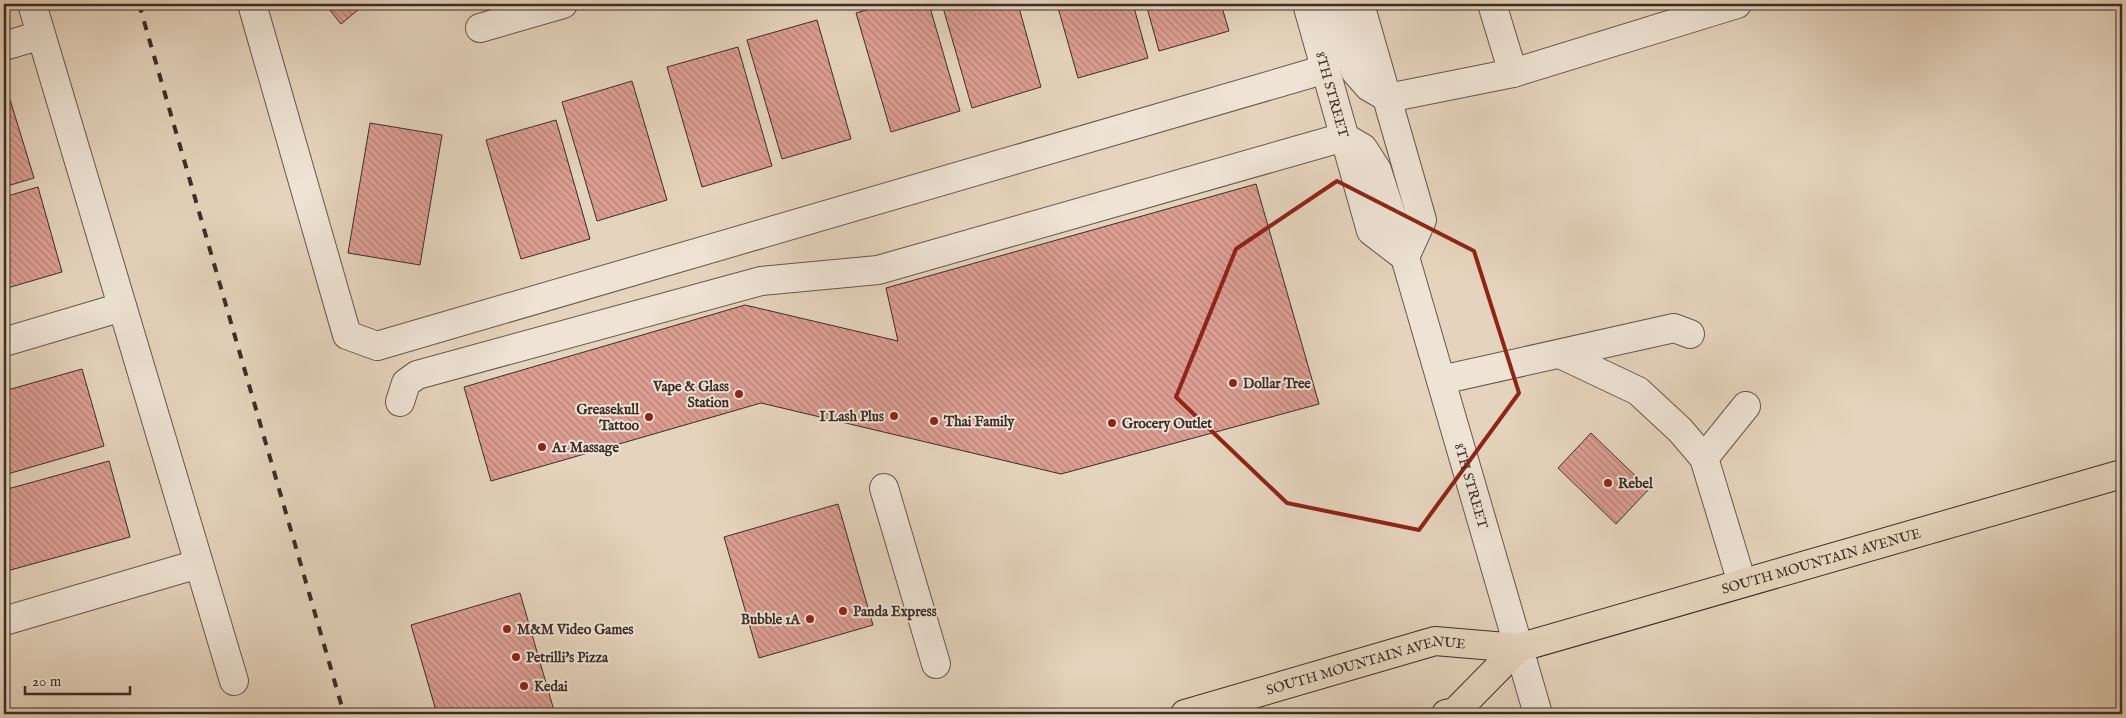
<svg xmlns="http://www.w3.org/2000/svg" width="2126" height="718" viewBox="0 0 2126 718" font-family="'IM FELL English',serif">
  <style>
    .building { fill: url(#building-back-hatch); stroke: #3c2d26 }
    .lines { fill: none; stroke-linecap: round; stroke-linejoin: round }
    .minor-casing { stroke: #66574c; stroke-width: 30 }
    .major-casing { stroke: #3c2d26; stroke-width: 30 }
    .minor { stroke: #eee3d4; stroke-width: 28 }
    .major { stroke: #e5d4bd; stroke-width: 28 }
    .rail { stroke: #3c2d26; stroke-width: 4; stroke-dasharray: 9 9; stroke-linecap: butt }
    .marked { fill: none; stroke: #8f2418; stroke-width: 4; stroke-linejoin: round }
    .poi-dot { fill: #8f2418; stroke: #eee3d4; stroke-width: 2 }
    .labels { text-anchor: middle; stroke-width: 4; stroke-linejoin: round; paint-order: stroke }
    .street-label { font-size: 14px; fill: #3c2d26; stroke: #eee3d4 }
    .poi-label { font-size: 14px; font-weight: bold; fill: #3c2d26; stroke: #eee3d4; text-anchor: start }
  </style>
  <defs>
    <pattern id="building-back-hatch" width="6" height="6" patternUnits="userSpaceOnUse" patternTransform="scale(1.25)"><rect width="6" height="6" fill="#dc9e93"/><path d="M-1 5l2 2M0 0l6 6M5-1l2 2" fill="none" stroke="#b48178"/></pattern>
  </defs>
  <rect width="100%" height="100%" fill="#e5d4bd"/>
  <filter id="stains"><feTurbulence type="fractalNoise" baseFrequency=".004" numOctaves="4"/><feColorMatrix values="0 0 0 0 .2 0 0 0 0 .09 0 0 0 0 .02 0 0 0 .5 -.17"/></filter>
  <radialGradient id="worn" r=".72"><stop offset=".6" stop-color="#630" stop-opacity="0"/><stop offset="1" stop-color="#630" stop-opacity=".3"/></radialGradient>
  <g class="building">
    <polygon points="325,4 365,4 341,24"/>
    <polygon points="887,4 929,4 960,111 891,132 856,13"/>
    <polygon points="942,4 1018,4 1041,87 972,108"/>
    <polygon points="1057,4 1133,4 1148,58 1078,78"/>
    <polygon points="1146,4 1221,4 1229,31 1159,51"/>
    <polygon points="817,20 851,139 782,159 747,40"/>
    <polygon points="738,47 772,166 702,187 667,67"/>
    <polygon points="632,81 667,200 597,221 562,102"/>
    <polygon points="8,93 34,178 4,187 4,95"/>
    <polygon points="556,120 590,239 521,259 486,140"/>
    <polygon points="370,123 442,135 420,265 348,253"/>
    <polygon points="1256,184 1319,404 1061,474 761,403 491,481 464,387 745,305 898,341 886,288"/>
    <polygon points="38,187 62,272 4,289 4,197"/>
    <polygon points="82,369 104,446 4,475 4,391"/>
    <polygon points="1591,433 1649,489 1616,524 1558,468"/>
    <polygon points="109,461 130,537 7,571 4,558 4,490"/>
    <polygon points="838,504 873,625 759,658 724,537"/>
    <polygon points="520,593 555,714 437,714 411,625"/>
  </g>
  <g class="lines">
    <defs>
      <g id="minor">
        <polyline points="32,4 234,681"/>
        <polyline points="252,4 347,335 377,346 1326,69"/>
        <path id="s1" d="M1307,4L1371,231L1405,257"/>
        <polyline points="1333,4 1355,71 1369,87 1388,98 1513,73 1737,4"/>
        <polyline points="1360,4 1422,220 1405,257"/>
        <polyline points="1492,4 1513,73"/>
        <polyline points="480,28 563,4"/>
        <polyline points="4,46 41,35"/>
        <polyline points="4,342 122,307"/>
        <polyline points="1560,354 1638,391 1680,430 1704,458 1742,583"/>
        <polyline points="1441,380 1674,328 1690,334"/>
        <path id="s2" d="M400,402L406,383L417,375L761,281L878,270L1344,137L1363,148L1377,170L1405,257L1538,714"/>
        <polyline points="1704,458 1746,406"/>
        <polyline points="884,488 936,664"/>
        <polyline points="4,621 198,564"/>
      </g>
      <g id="major">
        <path id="s3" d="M1185,714L1435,641L1518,648L2122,474"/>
        <polyline points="1446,714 1455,712 1518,648"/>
      </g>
    </defs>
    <use href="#minor" class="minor-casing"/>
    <use href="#major" class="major-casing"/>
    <use href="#minor" class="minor"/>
    <use href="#major" class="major"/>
    <polyline class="rail" points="139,4 344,714"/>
  </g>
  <path class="marked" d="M1337,181L1474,251L1519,393L1419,530L1287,503L1176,397L1236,249Z"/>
  <g class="poi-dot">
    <circle cx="1233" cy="383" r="5"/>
    <circle cx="739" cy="394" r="5"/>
    <circle cx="894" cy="416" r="5"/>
    <circle cx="649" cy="417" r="5"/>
    <circle cx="934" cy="421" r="5"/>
    <circle cx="1112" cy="423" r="5"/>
    <circle cx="542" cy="447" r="5"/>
    <circle cx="1608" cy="483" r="5"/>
    <circle cx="843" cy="611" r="5"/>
    <circle cx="810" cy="619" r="5"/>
    <circle cx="507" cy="629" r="5"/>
    <circle cx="516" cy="657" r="5"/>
    <circle cx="524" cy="686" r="5"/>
  </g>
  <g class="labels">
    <g class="street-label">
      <text dy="5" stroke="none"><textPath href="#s1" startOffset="94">8TH STREET</textPath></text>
      <text dy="5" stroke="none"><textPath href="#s2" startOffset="1370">8TH STREET</textPath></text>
      <text dy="5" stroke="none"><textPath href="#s3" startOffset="659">SOUTH MOUNTAIN AVENUE</textPath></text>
      <text dy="5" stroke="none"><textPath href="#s3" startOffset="188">SOUTH MOUNTAIN AVENUE</textPath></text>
    </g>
    <g class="poi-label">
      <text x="1243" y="388">Dollar Tree</text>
      <text x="729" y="391" text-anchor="end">Vape &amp; Glass<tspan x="729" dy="16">Station</tspan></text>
      <text x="639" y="414" text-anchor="end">Greasekull<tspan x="639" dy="16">Tattoo</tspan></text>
      <text x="884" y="421" text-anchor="end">I Lash Plus</text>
      <text x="944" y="426">Thai Family</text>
      <text x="1122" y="428">Grocery Outlet</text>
      <text x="552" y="452">A1 Massage</text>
      <text x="1618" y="488">Rebel</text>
      <text x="853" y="616">Panda Express</text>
      <text x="800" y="624" text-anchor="end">Bubble 1A</text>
      <text x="517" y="634">M&amp;M Video Games</text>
      <text x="526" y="662">Petrilli's Pizza</text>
      <text x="534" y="691">Kedai</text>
    </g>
  </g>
  <rect width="2126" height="718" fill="none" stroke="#e5d4bd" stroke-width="20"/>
  <rect x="5" y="5" width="2116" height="708" fill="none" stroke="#3c2d26" stroke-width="2.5"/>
  <rect x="10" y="10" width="2106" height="698" fill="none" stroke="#3c2d26"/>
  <path d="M25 686v8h105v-8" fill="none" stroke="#3c2d26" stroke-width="2.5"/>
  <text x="32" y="686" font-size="15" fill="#3c2d26" stroke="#eee3d4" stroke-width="4" paint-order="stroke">20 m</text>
  <rect width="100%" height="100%" filter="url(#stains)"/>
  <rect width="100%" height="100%" fill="url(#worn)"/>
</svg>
